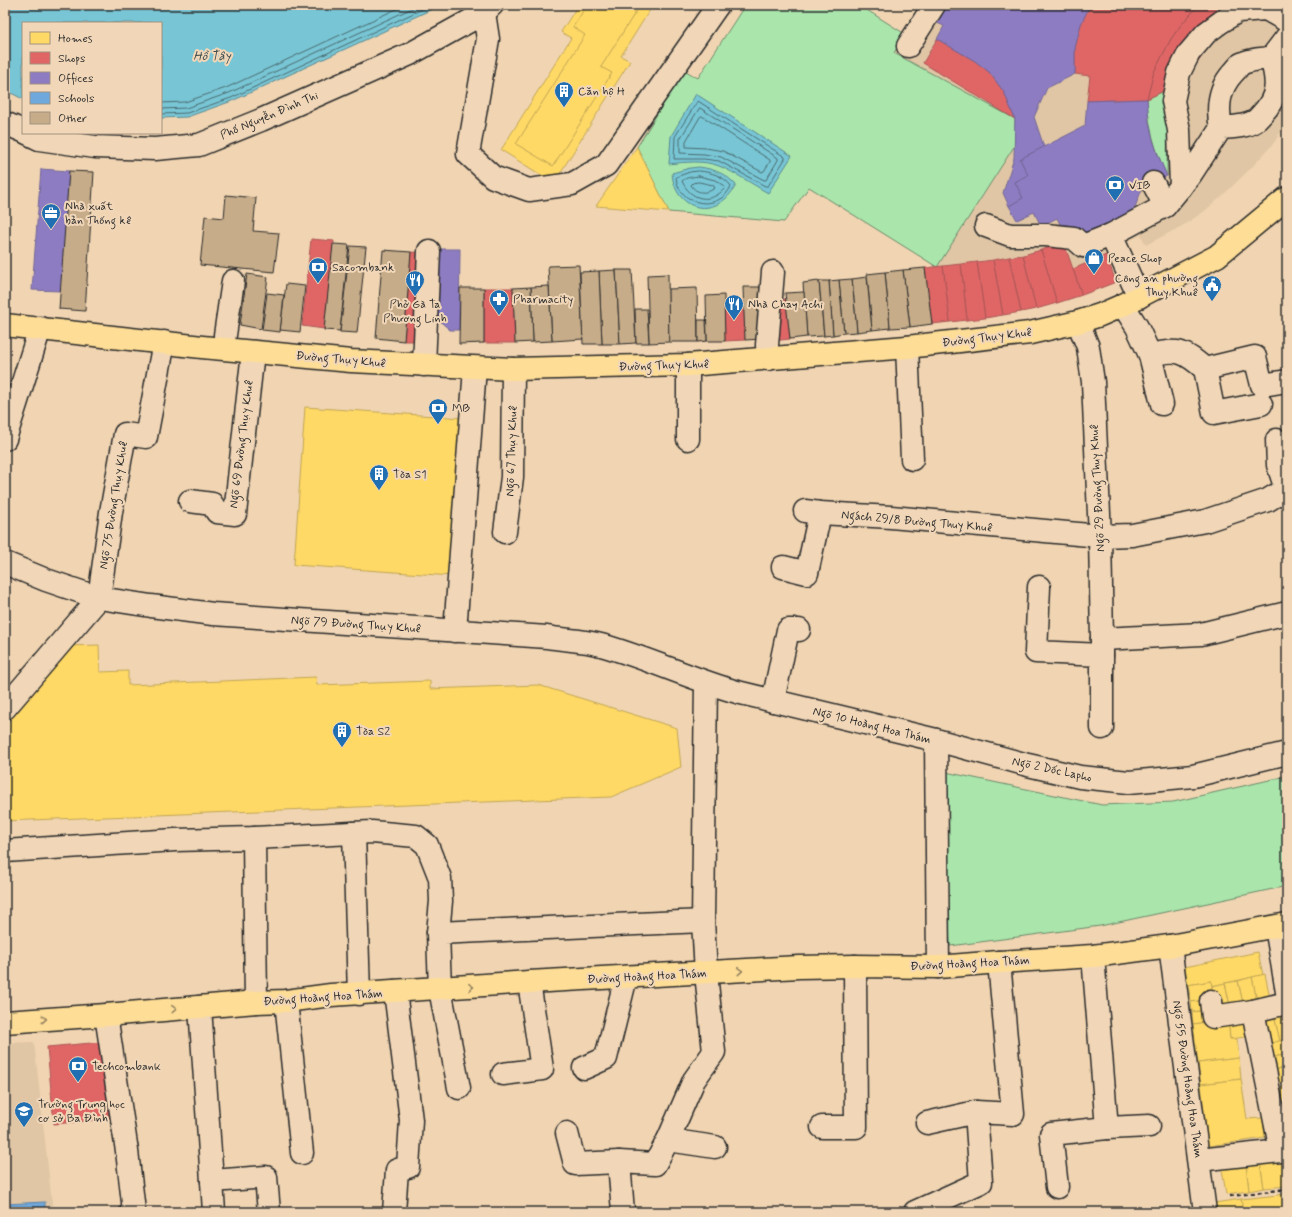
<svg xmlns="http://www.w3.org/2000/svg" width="1292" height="1217" viewBox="0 0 1292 1217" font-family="Mynerve,sans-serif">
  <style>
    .built { fill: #e0c6a4 }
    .green { fill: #aae6ab; stroke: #6a886b }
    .water { fill: #78c6d5; stroke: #598891 }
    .homes { fill: #ffd966; stroke: #bfa554 }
    .shops { fill: #e06666; stroke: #aa5454 }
    .offices { fill: #8e7cc3; stroke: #706495 }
    .schools { fill: #6fa8dc; stroke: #5b82a7 }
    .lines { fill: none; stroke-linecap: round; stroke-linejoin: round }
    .shore { stroke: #4a696f; stroke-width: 1 }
    .building { fill: #c6ac89; stroke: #2b2b2b }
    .minor-casing { stroke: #2b2b2b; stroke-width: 25 }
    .major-casing { stroke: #2b2b2b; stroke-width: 25 }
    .path { stroke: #2b2b2b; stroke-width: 2.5; stroke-dasharray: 4 3; stroke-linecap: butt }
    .minor { stroke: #f1d7b8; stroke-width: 22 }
    .major { stroke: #fedd96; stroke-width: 22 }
    .oneway { stroke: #948460 }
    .labels { text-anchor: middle; stroke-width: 4; stroke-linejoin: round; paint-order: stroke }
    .poi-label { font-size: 12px; fill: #2b2b2b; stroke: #f1d7b8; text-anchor: start }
    .street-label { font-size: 12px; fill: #2b2b2b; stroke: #f1d7b8 }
    .water-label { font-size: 13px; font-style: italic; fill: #3a4a4d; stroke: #f1d7b8 }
  </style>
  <rect width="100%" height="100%" fill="#f1d5b2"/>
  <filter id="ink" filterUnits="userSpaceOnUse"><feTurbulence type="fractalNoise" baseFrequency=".025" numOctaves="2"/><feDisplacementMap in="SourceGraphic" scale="8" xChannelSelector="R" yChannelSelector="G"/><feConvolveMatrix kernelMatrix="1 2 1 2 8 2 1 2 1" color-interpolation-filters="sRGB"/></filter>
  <g filter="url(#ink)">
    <g class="built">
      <polygon points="923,5 1287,5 1287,123 1273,144 1251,168 1220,198 1202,213 1182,226 1146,245 1141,235 1128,241 1106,255 1116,282 1098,290 1082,295 1063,243 1041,250 1009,257 937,267 894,53"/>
      <polygon points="34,1042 53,1212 5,1212 5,1043"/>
    </g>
    <g class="green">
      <polygon points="745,5 859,5 905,34 894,53 1015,119 1015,145 937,267 809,187 784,222 669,212 637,147 684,70 698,78"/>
      <path d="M1168,89L1167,176C1155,149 1149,130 1147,99Z"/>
      <polygon points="941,771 1102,805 1173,802 1287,776 1287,886 1100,926 950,946"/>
    </g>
    <g class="water">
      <polygon points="5,5 441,5 232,101 187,117 161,118 161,23 23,23 23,99 5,90"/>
      <path d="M696,94L792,156L768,193C752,184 736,173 719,166C704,160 685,162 669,164L671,136Z"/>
      <path d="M699,167C715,169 726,174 736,185C718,220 675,213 672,173L690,168Z"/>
    </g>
    <g class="homes">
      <polygon points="578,5 653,5 621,56 630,61 554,183 501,150 571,38 561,32"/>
      <polygon points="587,5 640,5 601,67 612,73 553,166 516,144 585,35 573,27"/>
      <polygon points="637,147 669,212 596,206"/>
      <polygon points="305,407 463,418 452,576 294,565"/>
      <polygon points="99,645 100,672 128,671 128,685 316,677 317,685 430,681 430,689 538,685 677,728 681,767 611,797 5,821 5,726 67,646"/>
      <polygon points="1258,952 1263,975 1212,986 1211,981 1188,985 1185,967"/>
      <polygon points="1265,974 1271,1003 1258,1006 1252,977"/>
      <polygon points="1252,977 1258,1006 1244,1008 1238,981"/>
      <polygon points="1211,981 1214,999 1191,1002 1188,985"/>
      <polygon points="1238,981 1244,1008 1231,1011 1225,983"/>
      <polygon points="1225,983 1231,1011 1214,999 1212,986"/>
      <polygon points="1207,1000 1208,1010 1192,1012 1191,1002"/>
      <polygon points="1208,1010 1210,1022 1193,1024 1192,1012"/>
      <polygon points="1287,1012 1287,1039 1280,1041 1274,1016"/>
      <polygon points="1250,1016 1253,1036 1230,1039 1228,1019"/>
      <polygon points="1274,1016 1280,1041 1263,1045 1259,1031 1266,1020"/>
      <polygon points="1228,1019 1230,1039 1237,1039 1239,1058 1198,1063 1193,1024"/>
      <polygon points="1287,1039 1287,1054 1266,1059 1263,1045"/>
      <polygon points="1287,1054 1287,1067 1270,1071 1266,1059"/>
      <polygon points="1239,1058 1241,1079 1201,1084 1198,1063"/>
      <polygon points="1287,1067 1287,1081 1272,1085 1270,1071"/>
      <polygon points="1241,1079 1247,1119 1263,1118 1265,1138 1208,1146 1201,1084"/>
      <polygon points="1287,1086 1287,1128 1274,1089"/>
      <polygon points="1287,1158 1287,1186 1264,1188 1260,1163"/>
      <polygon points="1260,1163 1264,1188 1249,1191 1246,1165"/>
      <polygon points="1246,1165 1249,1191 1226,1194 1222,1169"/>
      <polygon points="1287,1194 1287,1212 1243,1212 1241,1199"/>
      <polygon points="1241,1199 1243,1212 1215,1212 1214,1203"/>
    </g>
    <g class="shops">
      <polygon points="1090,5 1199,5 1181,25 1171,39 1154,72 1147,99 1087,101 1090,76 1075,74 1075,48 1081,24"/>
      <polygon points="1199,5 1215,5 1216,20 1210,44 1196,65 1172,87 1147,99 1154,72 1171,39 1181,25"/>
      <polygon points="937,39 975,61 989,72 1004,92 1015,119 923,63"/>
      <polygon points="311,239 334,241 324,329 302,326"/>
      <polygon points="1064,243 1082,295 1057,303 1041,250"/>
      <polygon points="1041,250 1057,303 1036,309 1023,255"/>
      <polygon points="411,252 426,253 419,341 404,341"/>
      <polygon points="1023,255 1036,309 1021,312 1009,257"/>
      <polygon points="1106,255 1116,282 1082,295 1073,269"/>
      <polygon points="1009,257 1021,312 1003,315 993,260"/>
      <polygon points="993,260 1003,315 985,318 977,262"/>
      <polygon points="977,262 985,318 967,320 961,264"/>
      <polygon points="961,264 967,320 950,322 943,266"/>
      <polygon points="943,266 950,322 932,324 925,268"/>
      <polygon points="484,288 513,288 515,343 484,343"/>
      <polygon points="786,299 790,339 772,341 768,301"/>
      <polygon points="744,301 745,340 725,341 724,302"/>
      <polygon points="102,1042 109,1119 54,1124 47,1047"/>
    </g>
    <g class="offices">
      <polygon points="945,5 1090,5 1081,24 1075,48 1075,74 1047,88 1034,117 1044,147 1020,159 1028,175 1015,182 1023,198 1009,206 1003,193 1014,158 1015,119 1004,92 989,72 975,61 937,39 944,26 935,22"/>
      <polygon points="1147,99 1149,122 1153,140 1158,155 1167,176 1142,189 1135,207 1114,226 1086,242 1079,227 1065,234 1057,218 1041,226 1034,212 1017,220 1009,206 1023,198 1015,182 1028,175 1020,159 1085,126 1087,101"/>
      <polygon points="41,169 69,171 61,291 32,290"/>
      <polygon points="434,249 460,249 459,330 450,330 434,316"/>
    </g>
    <polygon class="schools" points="45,1202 45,1212 5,1212 5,1204"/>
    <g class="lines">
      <g class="shore">
        <polygon points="698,101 785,157 785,159 768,186 765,186 719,161 704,159 674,159 675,137"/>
        <polyline points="161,103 185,102 226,88 405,5"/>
        <polygon points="700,108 778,158 778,160 766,180 764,180 721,157 704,154 680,153 680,139"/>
        <polyline points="161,109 186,108 229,93 419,5"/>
        <polyline points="161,114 187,113 231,98 431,5"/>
        <polygon points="702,116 770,160 770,162 764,171 762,172 723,151 706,148 686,147 686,141 700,117"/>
        <path d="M699,171C711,172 724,176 731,186C720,213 678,206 676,177L690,172Z"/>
        <path d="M699,176L715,180L724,186L725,188C711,205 690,200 682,181C686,177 693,177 699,176Z"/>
        <path d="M699,182L713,185L715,188C707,194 696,194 691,185L693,183Z"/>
      </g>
    </g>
    <g class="building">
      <polygon points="69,171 94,172 85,311 59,309"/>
      <polygon points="226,195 256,198 253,231 279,233 274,272 200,265 205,216 224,218"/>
      <polygon points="333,244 349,245 340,331 324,330"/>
      <polygon points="350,246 366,247 357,333 340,332"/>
      <polygon points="383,250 411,252 404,341 376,338"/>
      <polygon points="579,265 583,339 552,341 548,266"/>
      <polygon points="925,268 932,324 910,327 903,270"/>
      <polygon points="616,270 620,344 602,344 599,271"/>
      <polygon points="616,270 632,270 636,343 620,344"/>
      <polygon points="903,270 910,327 890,328 885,272"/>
      <polygon points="599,271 602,344 583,344 580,272"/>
      <polygon points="885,272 890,328 872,330 867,274"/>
      <polygon points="247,274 268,277 261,329 240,325"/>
      <polygon points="668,274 669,342 649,343 647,275"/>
      <polygon points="867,277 872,330 857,332 852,279"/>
      <polygon points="852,279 857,332 844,333 839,280"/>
      <polygon points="839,280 844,333 833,335 829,281"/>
      <polygon points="819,281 824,336 807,337 803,283"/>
      <polygon points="819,281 829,281 833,335 824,336"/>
      <polygon points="286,284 305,286 300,332 280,330"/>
      <polygon points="549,286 552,341 533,342 531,287"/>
      <polygon points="531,287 533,342 515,343 513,288"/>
      <polygon points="743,287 760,287 762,339 745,340"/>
      <polygon points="460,288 484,288 484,343 459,344"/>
      <polygon points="697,288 698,342 669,342 668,289"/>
      <polygon points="804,292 807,337 790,339 785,293"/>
      <polygon points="267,293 284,295 280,332 262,330"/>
      <polygon points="724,295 725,341 707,341 706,296"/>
      <polygon points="635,309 647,309 649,343 636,343"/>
      <polygon points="698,320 706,320 707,341 698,342"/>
    </g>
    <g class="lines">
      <defs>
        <g id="minor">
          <polyline points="484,13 488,39 468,154 493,177 529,190 572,184 606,165 718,5"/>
          <polyline points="908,46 934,5"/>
          <polyline points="1283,67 1271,58 1287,37"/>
          <polyline points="5,123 23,131"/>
          <polyline points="27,133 39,139 95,147 155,149 199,145 261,120 410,54 484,13 492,5"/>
          <polyline points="1153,183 1165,206"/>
          <polyline points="1181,187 1179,130 1173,101 1179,73 1189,53 1206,33 1221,22 1238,11 1266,9 1287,21"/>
          <path d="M986,226L1010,235H1046L1074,238L1083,246L1111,235L1165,206L1191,174L1221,128C1217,108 1218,89 1233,73C1235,71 1238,67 1241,64C1250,59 1261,59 1271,58C1278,81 1279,96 1262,114C1260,116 1258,119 1255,121C1246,127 1232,127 1221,128"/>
          <polyline points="1111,235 1139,297"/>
          <polyline points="1123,305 1137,327 1150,355 1162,404"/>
          <polyline points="1078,322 1088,347 1093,382 1100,536 1102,639 1102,728"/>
          <polyline points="225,335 233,281"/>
          <polyline points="907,347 912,459"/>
          <path d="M1150,355C1178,348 1184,351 1205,369L1255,357L1262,385L1287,381"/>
          <polyline points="768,359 767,345 773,272"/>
          <polyline points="424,365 429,251"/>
          <polyline points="688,365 688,439"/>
          <polyline points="1205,369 1214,413 1261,404"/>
          <polyline points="5,439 40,328"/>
          <polyline points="190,501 212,504 217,512 235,514 253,352"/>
          <polyline points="805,511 820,513 891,517 1100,536 1132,535 1205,521 1268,500 1286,489 1278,465 1277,440"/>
          <polyline points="505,532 512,477 513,369"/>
          <path d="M5,563L46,580L99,598L151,606L213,614L547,637C564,640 584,640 601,645C648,658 691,679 737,692L936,740L1028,765L1080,777L1129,782L1193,776L1287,753"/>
          <polyline points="783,567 807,573 820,513"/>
          <polyline points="1039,587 1036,652 1102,655"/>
          <polyline points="455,631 475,368"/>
          <polyline points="1102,639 1201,634 1287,613"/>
          <polyline points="773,701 788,630 799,630"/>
          <polyline points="5,708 99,598 111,512 125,434 146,437 164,342"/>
          <polyline points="936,740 938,967"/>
          <polyline points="354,833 359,994"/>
          <polyline points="254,838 256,1002"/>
          <polyline points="5,851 175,840 254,838 372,832 416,836 427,845 440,878 441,901 438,933"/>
          <polyline points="1276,927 1287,992"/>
          <polyline points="1170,946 1205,1212"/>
          <polyline points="286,1001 302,1153"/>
          <polyline points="1211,1001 1213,1017 1253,1011"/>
          <polyline points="200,1007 212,1181 266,1177 269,1212"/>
          <polyline points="106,1015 127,1151 134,1211 131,1212"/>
          <polyline points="584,1068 606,1058 626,977"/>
          <polyline points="503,1074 542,1069 529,982"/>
          <polyline points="459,1088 440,989 438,933 703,921"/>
          <polyline points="927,1123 976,1112"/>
          <polyline points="822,1127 856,1127 855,966"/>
          <polyline points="1107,1128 1149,1126"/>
          <polyline points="567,1133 575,1164 619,1162"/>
          <polyline points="668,1140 715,1147"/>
          <polyline points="1199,1160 1281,1151 1253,1011 1287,1003"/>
          <polyline points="212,1181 214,1212"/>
          <polyline points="1057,1187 1051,1134 1107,1128 1093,956"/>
          <polyline points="394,1212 397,1170 408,1167 411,1120 395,991"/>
          <polyline points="623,1212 619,1162 655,1164 668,1140 694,1080 714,1052 706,973 703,921 706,683"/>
          <polyline points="915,1212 981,1182 976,1112 1013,1114 999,962"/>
        </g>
        <g id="major">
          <polyline points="5,325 202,347 351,361 513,369 688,365 907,347 1030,333 1078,322 1100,315 1123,305 1217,256 1287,198"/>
          <polyline points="5,1022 106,1015 256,1002 286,1001 331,995 529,982 799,967 855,966 938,967 999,962 1093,956 1170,946 1287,924"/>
        </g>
      </defs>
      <use href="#minor" class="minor-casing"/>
      <use href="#major" class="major-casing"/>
      <polyline class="path" points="1230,1196 1287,1189"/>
      <use href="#minor" class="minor"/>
      <use href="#major" class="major"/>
    </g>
    <defs><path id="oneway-chevron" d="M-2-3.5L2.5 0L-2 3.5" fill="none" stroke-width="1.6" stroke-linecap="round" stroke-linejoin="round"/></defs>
    <g class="oneway">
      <use href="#oneway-chevron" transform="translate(740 971) rotate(-3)"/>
      <use href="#oneway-chevron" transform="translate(471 987) rotate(-4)"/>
      <use href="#oneway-chevron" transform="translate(174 1009) rotate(-5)"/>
      <use href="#oneway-chevron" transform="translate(44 1019) rotate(-4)"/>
    </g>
  </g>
  <defs>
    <symbol id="building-pin" viewBox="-11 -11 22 30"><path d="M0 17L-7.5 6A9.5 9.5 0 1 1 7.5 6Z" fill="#1f6fb2" stroke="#f1d7b8"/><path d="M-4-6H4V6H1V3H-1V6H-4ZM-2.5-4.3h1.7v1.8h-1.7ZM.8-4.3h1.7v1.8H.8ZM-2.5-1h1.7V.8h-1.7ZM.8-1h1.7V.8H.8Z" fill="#fff"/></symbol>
    <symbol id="bank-pin" viewBox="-11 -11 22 30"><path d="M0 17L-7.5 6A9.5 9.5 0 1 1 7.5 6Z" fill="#1f6fb2" stroke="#f1d7b8"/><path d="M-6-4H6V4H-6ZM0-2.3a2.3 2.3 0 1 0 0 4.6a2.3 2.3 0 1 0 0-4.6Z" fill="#fff"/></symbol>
    <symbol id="office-pin" viewBox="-11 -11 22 30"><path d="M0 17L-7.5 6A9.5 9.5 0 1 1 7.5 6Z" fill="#1f6fb2" stroke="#f1d7b8"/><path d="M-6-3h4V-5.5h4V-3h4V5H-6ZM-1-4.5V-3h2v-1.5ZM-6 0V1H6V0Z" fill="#fff"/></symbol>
    <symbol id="shop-pin" viewBox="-11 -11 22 30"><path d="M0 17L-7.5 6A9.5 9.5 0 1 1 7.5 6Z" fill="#1f6fb2" stroke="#f1d7b8"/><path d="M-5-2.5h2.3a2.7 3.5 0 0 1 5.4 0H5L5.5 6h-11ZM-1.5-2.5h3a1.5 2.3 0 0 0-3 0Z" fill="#fff"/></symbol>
    <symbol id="restaurant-pin" viewBox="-11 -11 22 30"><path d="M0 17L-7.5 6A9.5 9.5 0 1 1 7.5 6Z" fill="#1f6fb2" stroke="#f1d7b8"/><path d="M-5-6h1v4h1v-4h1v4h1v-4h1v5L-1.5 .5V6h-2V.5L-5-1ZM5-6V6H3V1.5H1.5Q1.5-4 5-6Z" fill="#fff"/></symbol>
    <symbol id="civic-pin" viewBox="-11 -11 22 30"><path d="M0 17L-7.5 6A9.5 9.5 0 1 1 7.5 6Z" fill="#1f6fb2" stroke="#f1d7b8"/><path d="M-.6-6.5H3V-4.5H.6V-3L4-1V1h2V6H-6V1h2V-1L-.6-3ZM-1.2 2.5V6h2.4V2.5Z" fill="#fff"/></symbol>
    <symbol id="pharmacy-pin" viewBox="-11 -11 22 30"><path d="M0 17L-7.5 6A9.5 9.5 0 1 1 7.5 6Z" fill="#1f6fb2" stroke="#f1d7b8"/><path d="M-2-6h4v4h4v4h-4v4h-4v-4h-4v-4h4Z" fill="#fff"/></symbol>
    <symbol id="school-pin" viewBox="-11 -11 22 30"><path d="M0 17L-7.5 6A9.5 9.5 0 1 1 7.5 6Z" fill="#1f6fb2" stroke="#f1d7b8"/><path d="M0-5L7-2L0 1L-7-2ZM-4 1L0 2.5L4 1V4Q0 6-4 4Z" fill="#fff"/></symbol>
  </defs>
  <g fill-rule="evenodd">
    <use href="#building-pin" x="553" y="80" width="22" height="30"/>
    <use href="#bank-pin" x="1104" y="174" width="22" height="30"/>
    <use href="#office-pin" x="40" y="202" width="22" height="30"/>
    <use href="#shop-pin" x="1083" y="247" width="22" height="30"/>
    <use href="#bank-pin" x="307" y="256" width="22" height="30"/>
    <use href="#restaurant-pin" x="404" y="269" width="22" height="30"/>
    <use href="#civic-pin" x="1201" y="274" width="22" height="30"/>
    <use href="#pharmacy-pin" x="488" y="288" width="22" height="30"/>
    <use href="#restaurant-pin" x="723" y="293" width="22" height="30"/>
    <use href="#bank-pin" x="427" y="397" width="22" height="30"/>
    <use href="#building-pin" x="368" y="463" width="22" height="30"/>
    <use href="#building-pin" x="331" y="720" width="22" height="30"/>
    <use href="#bank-pin" x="67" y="1055" width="22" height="30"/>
    <use href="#school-pin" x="13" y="1100" width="22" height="30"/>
  </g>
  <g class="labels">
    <g class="poi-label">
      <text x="578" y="95">Căn hộ H</text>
      <text x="1129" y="189">VIB</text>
      <text x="65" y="210">Nhà xuất<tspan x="65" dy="14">bản Thống kê</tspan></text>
      <text x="1108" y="262">Peace Shop</text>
      <text x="332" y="271">Sacombank</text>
      <text x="1198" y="282" text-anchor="end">Công an phường<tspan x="1198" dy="14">Thuỵ Khuê</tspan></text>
      <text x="513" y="303">Pharmacity</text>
      <text x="415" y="308" text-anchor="middle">Phở Gà Ta<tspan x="415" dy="14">Phương Linh</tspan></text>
      <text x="748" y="308">Nhà Chay Achi</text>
      <text x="452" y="412">MB</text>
      <text x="393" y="478">Tòa S1</text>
      <text x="356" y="735">Tòa S2</text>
      <text x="92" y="1070">Techcombank</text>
      <text x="38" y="1108">Trường Trung học<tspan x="38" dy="14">cơ sở Ba Đình</tspan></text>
    </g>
    <g class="street-label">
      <text transform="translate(269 115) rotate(-23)" y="4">Phố Nguyễn Đình Thi</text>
      <text transform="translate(987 337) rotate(-7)" y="4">Đường Thụy Khuê</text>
      <text transform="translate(341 359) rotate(5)" y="4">Đường Thụy Khuê</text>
      <text transform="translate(664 365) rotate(-2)" y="4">Đường Thụy Khuê</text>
      <text transform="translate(241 444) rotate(-83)" y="4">Ngõ 69 Đường Thụy Khuê</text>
      <text transform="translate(511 451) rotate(-88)" y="4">Ngõ 67 Thụy Khuê</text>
      <text transform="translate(1097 488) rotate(-93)" y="4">Ngõ 29 Đường Thuỵ Khuê</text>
      <text transform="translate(113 505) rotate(-81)" y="4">Ngõ 75 Đường Thụy Khuê</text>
      <text transform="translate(917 521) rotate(5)" y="4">Ngách 29/8 Đường Thuỵ Khuê</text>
      <text transform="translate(356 624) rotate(4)" y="4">Ngõ 79 Đường Thụy Khuê</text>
      <text transform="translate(872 725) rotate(14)" y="4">Ngõ 10 Hoàng Hoa Thám</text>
      <text transform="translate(1052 769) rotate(12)" y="4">Ngõ 2 Dốc Lapho</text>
      <text transform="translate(970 963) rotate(-3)" y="4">Đường Hoàng Hoa Thám</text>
      <text transform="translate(647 976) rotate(-3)" y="4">Đường Hoàng Hoa Thám</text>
      <text transform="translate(323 997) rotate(-4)" y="4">Đường Hoàng Hoa Thám</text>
      <text transform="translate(1188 1079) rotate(82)" y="4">Ngõ 55 Đường Hoàng Hoa Thám</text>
    </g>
    <g class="water-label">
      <text x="212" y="60">Hồ Tây</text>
    </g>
  </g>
  <rect width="1292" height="1217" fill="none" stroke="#f1d7b8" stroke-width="20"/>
  <rect x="10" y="10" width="1272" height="1197" fill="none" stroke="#2b2b2b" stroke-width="1.5" filter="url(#ink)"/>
  <rect x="22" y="22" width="140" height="112" fill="#f1d7b8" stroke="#a29280"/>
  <rect x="30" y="32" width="20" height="12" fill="#ffd966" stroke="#a29280"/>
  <text x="58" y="42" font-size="12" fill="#2b2b2b">Homes</text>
  <rect x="30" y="52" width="20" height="12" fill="#e06666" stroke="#a29280"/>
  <text x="58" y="62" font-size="12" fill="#2b2b2b">Shops</text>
  <rect x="30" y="72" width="20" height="12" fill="#8e7cc3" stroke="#a29280"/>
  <text x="58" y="82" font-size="12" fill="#2b2b2b">Offices</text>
  <rect x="30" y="92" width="20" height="12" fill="#6fa8dc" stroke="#a29280"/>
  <text x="58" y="102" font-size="12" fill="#2b2b2b">Schools</text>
  <rect x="30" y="112" width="20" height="12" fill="#c6ac89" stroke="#a29280"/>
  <text x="58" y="122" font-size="12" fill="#2b2b2b">Other</text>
</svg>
